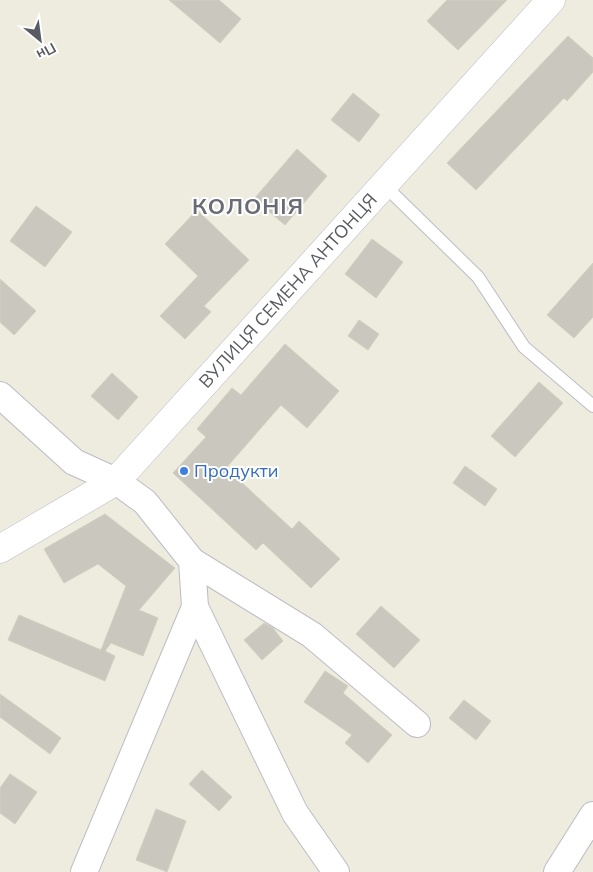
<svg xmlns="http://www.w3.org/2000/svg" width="593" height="872" viewBox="0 0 593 872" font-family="Mulish,sans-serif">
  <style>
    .building { fill: #cac8be; stroke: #d2cfbd }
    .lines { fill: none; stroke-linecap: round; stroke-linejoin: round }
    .service-casing { stroke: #bcbdc4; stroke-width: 14 }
    .minor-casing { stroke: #bcbdc4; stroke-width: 28 }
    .tertiary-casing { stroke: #bcbdc4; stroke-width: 29 }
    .service { stroke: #fff; stroke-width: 12 }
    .minor { stroke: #fff; stroke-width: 26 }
    .tertiary { stroke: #fff; stroke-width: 28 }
    .shop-dot { fill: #3f7fe0; stroke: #fff; stroke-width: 2 }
    .labels { text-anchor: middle; stroke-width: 4; stroke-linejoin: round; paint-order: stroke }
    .street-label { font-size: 18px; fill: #585b62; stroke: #fff }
    .shop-label { font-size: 18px; fill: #366cbe; stroke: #fff; text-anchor: start }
    .district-label { font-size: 22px; font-weight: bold; letter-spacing: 1px; fill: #696c74; stroke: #fff }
  </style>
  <rect width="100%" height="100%" fill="#edecdf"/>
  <g class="building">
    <polygon points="169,0 219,0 241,19 220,43"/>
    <polygon points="447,0 507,0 458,50 427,21"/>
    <polygon points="568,36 593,58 593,72 567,101 564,98 476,190 447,163"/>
    <polygon points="353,93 380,115 359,142 331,120"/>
    <polygon points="297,149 327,176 285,225 254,199"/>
    <polygon points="36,206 72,232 45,267 10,241"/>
    <polygon points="197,210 249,260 204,306 211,312 185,339 160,316 198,276 165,244"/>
    <polygon points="372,239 403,262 376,298 345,274"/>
    <polygon points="593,263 593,317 574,338 547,315"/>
    <polygon points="0,279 36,311 14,335 0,322"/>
    <polygon points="359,320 379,334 368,350 348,336"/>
    <polygon points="285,344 339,391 307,428 281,405 226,468 292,529 299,521 340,559 311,588 263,543 256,550 173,473 206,437 197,429 232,388 241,395"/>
    <polygon points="112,373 138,397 118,420 91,396"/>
    <polygon points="539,382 563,403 515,457 491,436"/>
    <polygon points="465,466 497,489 485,506 453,483"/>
    <polygon points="105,514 175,568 139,610 158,618 143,656 111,643 105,651 115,656 105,681 8,640 19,615 101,650 126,586 98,564 64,583 44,549"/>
    <polygon points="381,606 420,640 394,668 356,634"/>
    <polygon points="264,623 273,628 283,641 262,660 244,640"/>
    <polygon points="325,671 348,686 343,693 392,735 368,763 345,743 352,735 304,702"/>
    <polygon points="0,694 61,738 50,754 0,717"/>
    <polygon points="464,700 491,721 476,740 449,718"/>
    <polygon points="202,770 232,797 219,811 189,784"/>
    <polygon points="10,774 37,792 15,824 0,813 0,788"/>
    <polygon points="156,809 186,821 167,872 136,860"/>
  </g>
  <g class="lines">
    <defs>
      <polyline id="service" points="384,185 478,277 524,347 593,406"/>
      <g id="minor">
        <polyline points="0,395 74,462 116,481 145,502 192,561 195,607 295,813 336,872"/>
        <polyline points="192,561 312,635 417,724"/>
        <polyline points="84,872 195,607"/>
        <polyline points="557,872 593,815"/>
      </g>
      <g id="tertiary">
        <path id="s1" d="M0,549L116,481L551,0"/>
      </g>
    </defs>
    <use href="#service" class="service-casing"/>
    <use href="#minor" class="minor-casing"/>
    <use href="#tertiary" class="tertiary-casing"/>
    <use href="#service" class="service"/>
    <use href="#minor" class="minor"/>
    <use href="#tertiary" class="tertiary"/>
  </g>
  <circle class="shop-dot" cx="184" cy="471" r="5"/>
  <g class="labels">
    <g class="street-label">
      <text dy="6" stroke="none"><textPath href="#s1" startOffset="391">ВУЛИЦЯ СЕМЕНА АНТОНЦЯ</textPath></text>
    </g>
    <g class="shop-label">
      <text x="194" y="477">Продукти</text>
    </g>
    <g class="district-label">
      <text x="248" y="214">КОЛОНІЯ</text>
    </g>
  </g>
  <g transform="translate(40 40) rotate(151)" stroke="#ffffff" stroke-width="4" paint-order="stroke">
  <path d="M0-4L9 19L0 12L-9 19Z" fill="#585b62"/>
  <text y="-8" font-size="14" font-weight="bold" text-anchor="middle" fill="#585b62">Пн</text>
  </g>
</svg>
